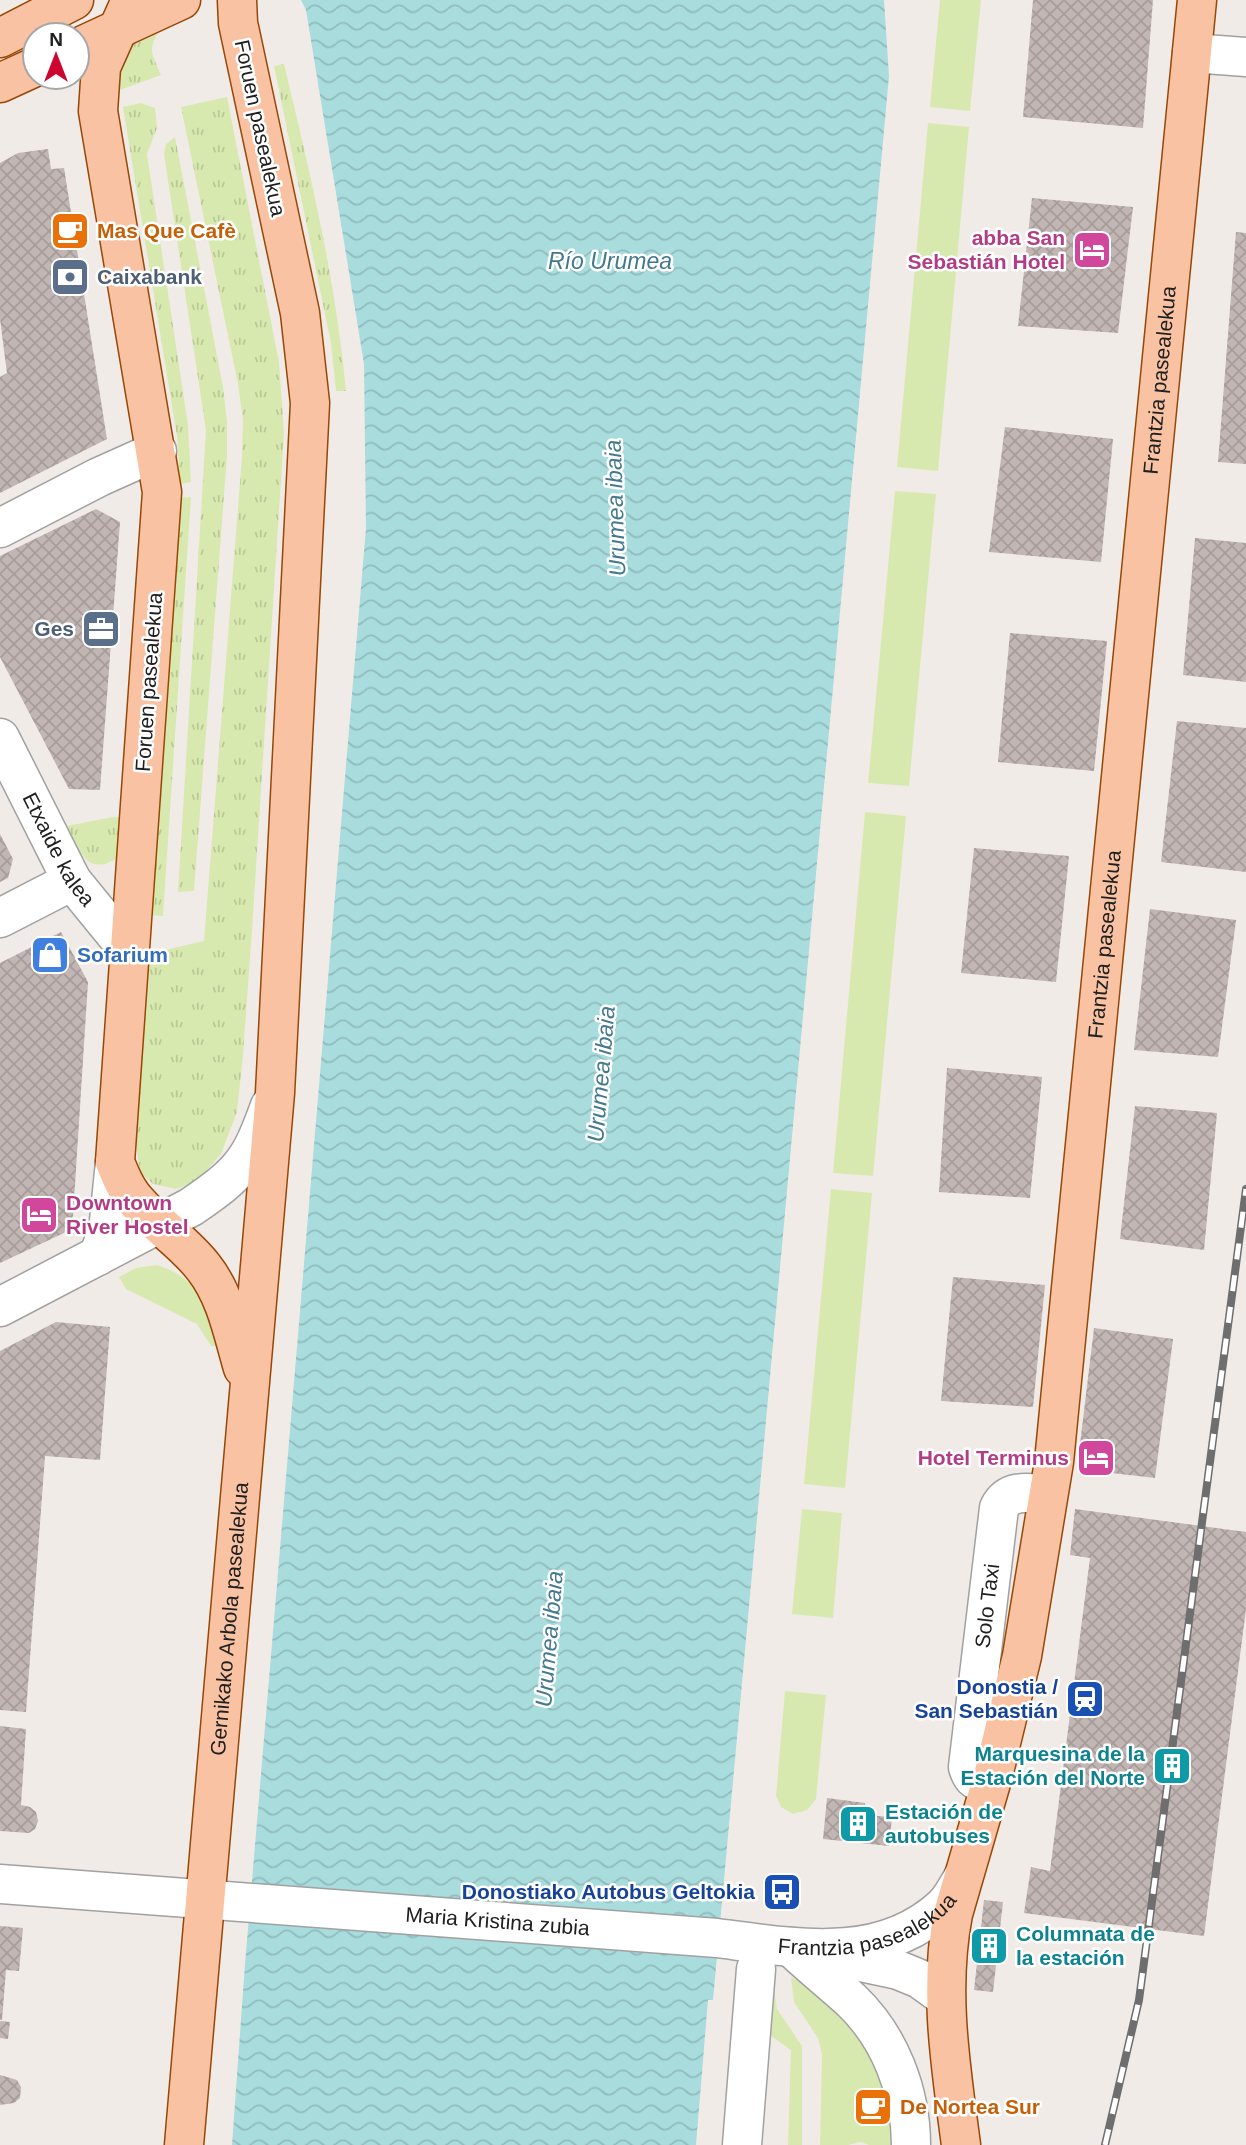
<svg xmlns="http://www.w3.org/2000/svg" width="1246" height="2145" viewBox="0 0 1246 2145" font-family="Helvetica,sans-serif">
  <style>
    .grass { fill: url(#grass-tufts) }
    .garden { fill: #d8e9af }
    .water { fill: url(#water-waves) }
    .building { fill: url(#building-cross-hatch) }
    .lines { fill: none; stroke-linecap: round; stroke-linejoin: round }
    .minor-casing { stroke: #a1a1a1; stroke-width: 41 }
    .major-casing { stroke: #984705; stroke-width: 41 }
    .minor { stroke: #fff; stroke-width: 38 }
    .major { stroke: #f9c2a3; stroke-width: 38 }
    .rail-casing { stroke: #6e6e6e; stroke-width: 8 }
    .rail { stroke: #fff; stroke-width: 5; stroke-dasharray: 16; stroke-linecap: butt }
    .labels { text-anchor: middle; stroke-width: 5; stroke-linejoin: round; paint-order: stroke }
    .street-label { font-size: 21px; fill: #202020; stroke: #fff }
    .food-label { font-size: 21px; font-weight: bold; fill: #c56008; stroke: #fff; text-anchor: start }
    .hotel-label { font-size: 21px; font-weight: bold; fill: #b23c85; stroke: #fff; text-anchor: end }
    .service-label { font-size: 21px; font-weight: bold; fill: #4e5e75; stroke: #fff; text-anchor: start }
    .shop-label { font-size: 21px; font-weight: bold; fill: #366cbe; stroke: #fff; text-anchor: start }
    .transit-label { font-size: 21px; font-weight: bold; fill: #164399; stroke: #fff; text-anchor: end }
    .culture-label { font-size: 21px; font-weight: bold; fill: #0d838f; stroke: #fff; text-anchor: start }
    .water-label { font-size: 23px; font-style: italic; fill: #43798f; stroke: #fff }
  </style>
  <defs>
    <pattern id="grass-tufts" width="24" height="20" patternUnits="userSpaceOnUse" patternTransform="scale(1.75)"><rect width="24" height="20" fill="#d8e9af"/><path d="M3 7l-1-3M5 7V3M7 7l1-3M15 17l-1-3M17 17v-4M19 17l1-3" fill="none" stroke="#b9c896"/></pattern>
    <pattern id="water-waves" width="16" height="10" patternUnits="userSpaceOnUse" patternTransform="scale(1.75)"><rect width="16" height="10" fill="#a9dcdd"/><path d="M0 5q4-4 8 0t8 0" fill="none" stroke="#91bcbd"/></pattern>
    <pattern id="building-cross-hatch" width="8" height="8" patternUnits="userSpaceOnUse" patternTransform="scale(1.75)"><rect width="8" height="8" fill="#c1b6b4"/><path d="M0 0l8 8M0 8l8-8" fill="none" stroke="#a69c9a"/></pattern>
  </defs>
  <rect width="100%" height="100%" fill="#f1ebe7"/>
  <g class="grass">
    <path d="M160,29C147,51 152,53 161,75L120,90L119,75L135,41Z"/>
    <path d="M284,64C310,172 336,281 346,391H336L331,343L274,66Z"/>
    <polygon points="227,97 279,362 284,433 252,930 243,1055 237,1112 221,1154 196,1182 176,1189 153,1184 140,1172 133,1126 143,955 204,941 242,457 243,420 238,384 181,107"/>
    <polygon points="141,103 155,108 157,128 147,154 188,425 191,482 180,484 177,436 123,107"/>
    <polygon points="175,137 223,387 227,421 227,456 194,891 178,892 206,430 164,154 166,144"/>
    <polygon points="191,497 163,916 147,915 180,498"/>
    <path d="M113,817H124C122,827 124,846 119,855C116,860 110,862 105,864C83,870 75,841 67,826Z"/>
  </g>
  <g class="garden">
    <polygon points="940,0 981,0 970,111 930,107"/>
    <polygon points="928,123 969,127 938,471 897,467"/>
    <polygon points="895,491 936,494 909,786 868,783"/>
    <polygon points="865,812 906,816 873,1176 833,1173"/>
    <polygon points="831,1189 872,1193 845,1488 804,1484"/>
    <path d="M157,1265C201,1279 205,1306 216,1346H211L197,1324L126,1289L119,1277L136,1268Z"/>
    <polygon points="802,1509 842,1513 833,1618 792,1614"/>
    <polygon points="785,1691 826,1695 816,1799 807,1810 793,1814 781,1807 776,1796"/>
    <polygon points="791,1977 815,1990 876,2054 897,2145 869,2145 861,2142 848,2145 820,2145 822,2054 818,2038 794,2002"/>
    <polygon points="773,1983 777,2009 802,2046 802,2145 788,2145 791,2050 764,2031"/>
  </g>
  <polygon class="water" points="301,0 884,0 889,76 713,2000 708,2000 696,2145 232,2145 245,1964 366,528 364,364 306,10"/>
  <g class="building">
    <polygon points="1033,0 1153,0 1143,128 1023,117"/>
    <polygon points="48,149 51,169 64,168 107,439 0,493 0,377 7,373 0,319 0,163 18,153"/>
    <polygon points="1032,198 1133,207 1118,333 1018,326"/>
    <polygon points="1236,232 1246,233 1246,464 1218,462"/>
    <polygon points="1005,427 1113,439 1101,562 989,552"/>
    <polygon points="96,509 120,522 100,790 69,789 0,657 0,556"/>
    <polygon points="1195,538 1246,543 1246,682 1183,675"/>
    <polygon points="1010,633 1107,641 1094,771 998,762"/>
    <polygon points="1177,721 1246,728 1246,872 1161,862"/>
    <polygon points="0,834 13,859 8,878 0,882"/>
    <polygon points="974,848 1069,856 1056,982 961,973"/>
    <polygon points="1150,909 1236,920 1218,1057 1134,1050"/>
    <polygon points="61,932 88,982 73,1216 64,1233 0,1263 0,963"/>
    <polygon points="947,1068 1042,1077 1030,1198 939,1192"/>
    <polygon points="1135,1106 1217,1113 1204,1250 1120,1239"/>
    <polygon points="953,1277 1045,1285 1033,1407 941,1401"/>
    <polygon points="56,1322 110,1327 100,1460 45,1456 26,1712 0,1710 0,1351"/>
    <polygon points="1094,1328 1173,1339 1155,1478 1077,1469"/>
    <polygon points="1075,1509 1246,1532 1246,1609 1204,1936 1024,1913 1031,1867 1050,1871 1090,1558 1070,1555"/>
    <polygon points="0,1726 26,1729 21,1805 30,1807 36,1812 38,1821 35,1829 29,1833 0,1831"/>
    <polygon points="827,1798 865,1803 865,1815 892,1817 889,1846 823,1839"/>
    <polygon points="984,1900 1003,1902 993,1992 974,1990"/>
    <polygon points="0,1926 23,1928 19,1971 6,1970 2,2020 0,2020"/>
    <polygon points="0,2021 10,2022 8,2039 0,2038"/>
    <polygon points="0,2075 17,2080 21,2087 20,2098 14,2103 0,2105"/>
  </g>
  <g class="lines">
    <defs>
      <g id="minor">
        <polyline points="1192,53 1246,57"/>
        <polyline points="0,528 99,477 157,451"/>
        <path id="s1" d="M0,738L72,881L130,952"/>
        <polyline points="0,918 72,881"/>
        <polyline points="98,1256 108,1231 115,1162"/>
        <path d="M0,1307L191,1207C241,1173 250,1162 270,1106"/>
        <path id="s2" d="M993,1776L985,1783C974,1781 971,1777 968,1767L999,1508C1009,1488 1029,1493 1048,1495"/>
        <path id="s3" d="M0,1884L717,1938C795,1948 881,1965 944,1906C951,1899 957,1888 962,1879"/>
        <path d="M791,1947C810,1965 831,1982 851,2000C890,2037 911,2092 911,2145"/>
        <polyline points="837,1957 898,1970 920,1979 945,1997"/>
        <polyline points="742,2145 756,1969"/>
      </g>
      <g id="major">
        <path d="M131,0L101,67L98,111L162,492L115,1162C121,1177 127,1192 139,1204C159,1227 186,1244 204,1268C226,1296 233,1334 243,1368"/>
        <polyline points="0,38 74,0"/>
        <polyline points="77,48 181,0"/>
        <polyline points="0,83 35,67"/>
        <path id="s4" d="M184,2145L275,1093L310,403L300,313L238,23L237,0"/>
        <path id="s5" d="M961,2145C951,2068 938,1991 953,1914L993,1776L1022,1656L1054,1462L1197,0"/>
      </g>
    </defs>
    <use href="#minor" class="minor-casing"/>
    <use href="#major" class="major-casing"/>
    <use href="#minor" class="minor"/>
    <use href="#major" class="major"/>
    <defs>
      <polyline id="rail" points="1105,2145 1139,2000 1246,1189"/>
    </defs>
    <use href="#rail" class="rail-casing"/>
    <use href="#rail" class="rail"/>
  </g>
  <defs>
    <symbol id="cafe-square" viewBox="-11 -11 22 22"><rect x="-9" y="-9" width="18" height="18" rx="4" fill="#e8710a" stroke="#fff"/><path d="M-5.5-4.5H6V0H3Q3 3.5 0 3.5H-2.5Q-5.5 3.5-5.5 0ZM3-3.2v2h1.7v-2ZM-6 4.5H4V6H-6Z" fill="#fff"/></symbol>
    <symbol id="hotel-square" viewBox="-11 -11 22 22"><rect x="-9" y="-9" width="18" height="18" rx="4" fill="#d1479c" stroke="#fff"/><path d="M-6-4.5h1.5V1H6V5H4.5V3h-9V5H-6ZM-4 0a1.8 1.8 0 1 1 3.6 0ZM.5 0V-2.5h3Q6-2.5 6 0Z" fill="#fff"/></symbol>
    <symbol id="bank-square" viewBox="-11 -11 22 22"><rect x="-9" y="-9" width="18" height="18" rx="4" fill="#5c6f8a" stroke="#fff"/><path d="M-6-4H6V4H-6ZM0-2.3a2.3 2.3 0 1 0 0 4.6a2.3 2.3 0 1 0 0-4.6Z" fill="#fff"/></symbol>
    <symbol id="office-square" viewBox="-11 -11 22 22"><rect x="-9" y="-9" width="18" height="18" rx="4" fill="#5c6f8a" stroke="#fff"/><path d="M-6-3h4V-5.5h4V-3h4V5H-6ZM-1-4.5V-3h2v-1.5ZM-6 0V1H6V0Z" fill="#fff"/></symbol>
    <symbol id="shop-square" viewBox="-11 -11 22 22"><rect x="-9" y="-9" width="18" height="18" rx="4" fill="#3f7fe0" stroke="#fff"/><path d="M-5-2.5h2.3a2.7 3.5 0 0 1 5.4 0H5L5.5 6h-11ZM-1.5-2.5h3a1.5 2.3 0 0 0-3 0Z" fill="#fff"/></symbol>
    <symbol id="station-square" viewBox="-11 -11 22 22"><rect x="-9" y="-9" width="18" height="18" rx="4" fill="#1a4fb4" stroke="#fff"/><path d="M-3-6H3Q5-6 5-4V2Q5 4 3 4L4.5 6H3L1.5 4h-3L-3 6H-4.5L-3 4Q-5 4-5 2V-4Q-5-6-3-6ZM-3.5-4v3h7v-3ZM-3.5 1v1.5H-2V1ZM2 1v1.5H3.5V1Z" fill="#fff"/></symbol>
    <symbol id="building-square" viewBox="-11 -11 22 22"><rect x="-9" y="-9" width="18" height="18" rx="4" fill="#0f9aa8" stroke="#fff"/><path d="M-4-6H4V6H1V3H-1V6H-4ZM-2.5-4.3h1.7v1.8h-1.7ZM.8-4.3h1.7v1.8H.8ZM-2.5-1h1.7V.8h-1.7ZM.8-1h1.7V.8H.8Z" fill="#fff"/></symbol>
    <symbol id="bus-square" viewBox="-11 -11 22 22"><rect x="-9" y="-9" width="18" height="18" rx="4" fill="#1a4fb4" stroke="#fff"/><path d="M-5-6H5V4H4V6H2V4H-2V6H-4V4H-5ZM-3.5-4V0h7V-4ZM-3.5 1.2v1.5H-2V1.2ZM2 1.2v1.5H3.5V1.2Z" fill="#fff"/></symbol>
  </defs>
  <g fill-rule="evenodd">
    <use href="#cafe-square" x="48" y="209" width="44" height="44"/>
    <use href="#hotel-square" x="1070" y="228" width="44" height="44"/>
    <use href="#bank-square" x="48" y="255" width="44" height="44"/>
    <use href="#office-square" x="79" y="607" width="44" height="44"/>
    <use href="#shop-square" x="28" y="933" width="44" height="44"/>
    <use href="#hotel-square" x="17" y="1193" width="44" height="44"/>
    <use href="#hotel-square" x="1074" y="1436" width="44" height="44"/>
    <use href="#station-square" x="1063" y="1677" width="44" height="44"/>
    <use href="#building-square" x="1150" y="1744" width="44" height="44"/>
    <use href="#building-square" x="836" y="1802" width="44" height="44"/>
    <use href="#bus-square" x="760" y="1870" width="44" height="44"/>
    <use href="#building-square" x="967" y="1924" width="44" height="44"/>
    <use href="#cafe-square" x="851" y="2085" width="44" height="44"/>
  </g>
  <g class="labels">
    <g class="street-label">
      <text transform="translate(260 128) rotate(78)" y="7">Foruen pasealekua</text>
      <text dy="7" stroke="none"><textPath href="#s5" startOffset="1783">Frantzia pasealekua</textPath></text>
      <text transform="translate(149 682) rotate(-86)" y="7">Foruen pasealekua</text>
      <text dy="7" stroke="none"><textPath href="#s1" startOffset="126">Etxaide kalea</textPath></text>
      <text dy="7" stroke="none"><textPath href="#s5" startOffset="1216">Frantzia pasealekua</textPath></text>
      <text dy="7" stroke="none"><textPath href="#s2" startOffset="198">Solo Taxi</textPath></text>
      <text dy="7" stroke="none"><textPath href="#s4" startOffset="528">Gernikako Arbola pasealekua</textPath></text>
      <text dy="7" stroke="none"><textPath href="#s3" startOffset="875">Frantzia pasealekua</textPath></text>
      <text dy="7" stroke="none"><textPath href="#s3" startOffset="499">Maria Kristina zubia</textPath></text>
    </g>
    <g class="food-label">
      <text x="97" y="238">Mas Que Cafè</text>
      <text x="900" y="2114">De Nortea Sur</text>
    </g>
    <g class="hotel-label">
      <text x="1065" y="245">abba San<tspan x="1065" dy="24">Sebastián Hotel</tspan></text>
      <text x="66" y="1210" text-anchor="start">Downtown<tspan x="66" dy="24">River Hostel</tspan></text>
      <text x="1069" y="1465">Hotel Terminus</text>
    </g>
    <g class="service-label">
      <text x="97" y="284">Caixabank</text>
      <text x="74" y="636" text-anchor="end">Ges</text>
    </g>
    <g class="shop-label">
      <text x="77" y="962">Sofarium</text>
    </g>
    <g class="transit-label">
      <text x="1058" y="1694">Donostia /<tspan x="1058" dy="24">San Sebastián</tspan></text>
      <text x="755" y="1899">Donostiako Autobus Geltokia</text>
    </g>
    <g class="culture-label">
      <text x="1145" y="1761" text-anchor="end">Marquesina de la<tspan x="1145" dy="24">Estación del Norte</tspan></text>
      <text x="885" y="1819">Estación de<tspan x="885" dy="24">autobuses</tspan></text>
      <text x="1016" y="1941">Columnata de<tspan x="1016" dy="24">la estación</tspan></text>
    </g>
    <g class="water-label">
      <text x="610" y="269">Río Urumea</text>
      <text transform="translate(615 508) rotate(-92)" y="8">Urumea ibaia</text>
      <text transform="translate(601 1074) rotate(-85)" y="8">Urumea ibaia</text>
      <text transform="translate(549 1639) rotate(-85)" y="8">Urumea ibaia</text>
    </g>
  </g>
  <g transform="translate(56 56)"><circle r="33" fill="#ffffff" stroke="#a6a6a6" stroke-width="2"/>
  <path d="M0-5L12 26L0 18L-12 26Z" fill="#cb0630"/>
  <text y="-10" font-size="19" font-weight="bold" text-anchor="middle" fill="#202020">N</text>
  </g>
</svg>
